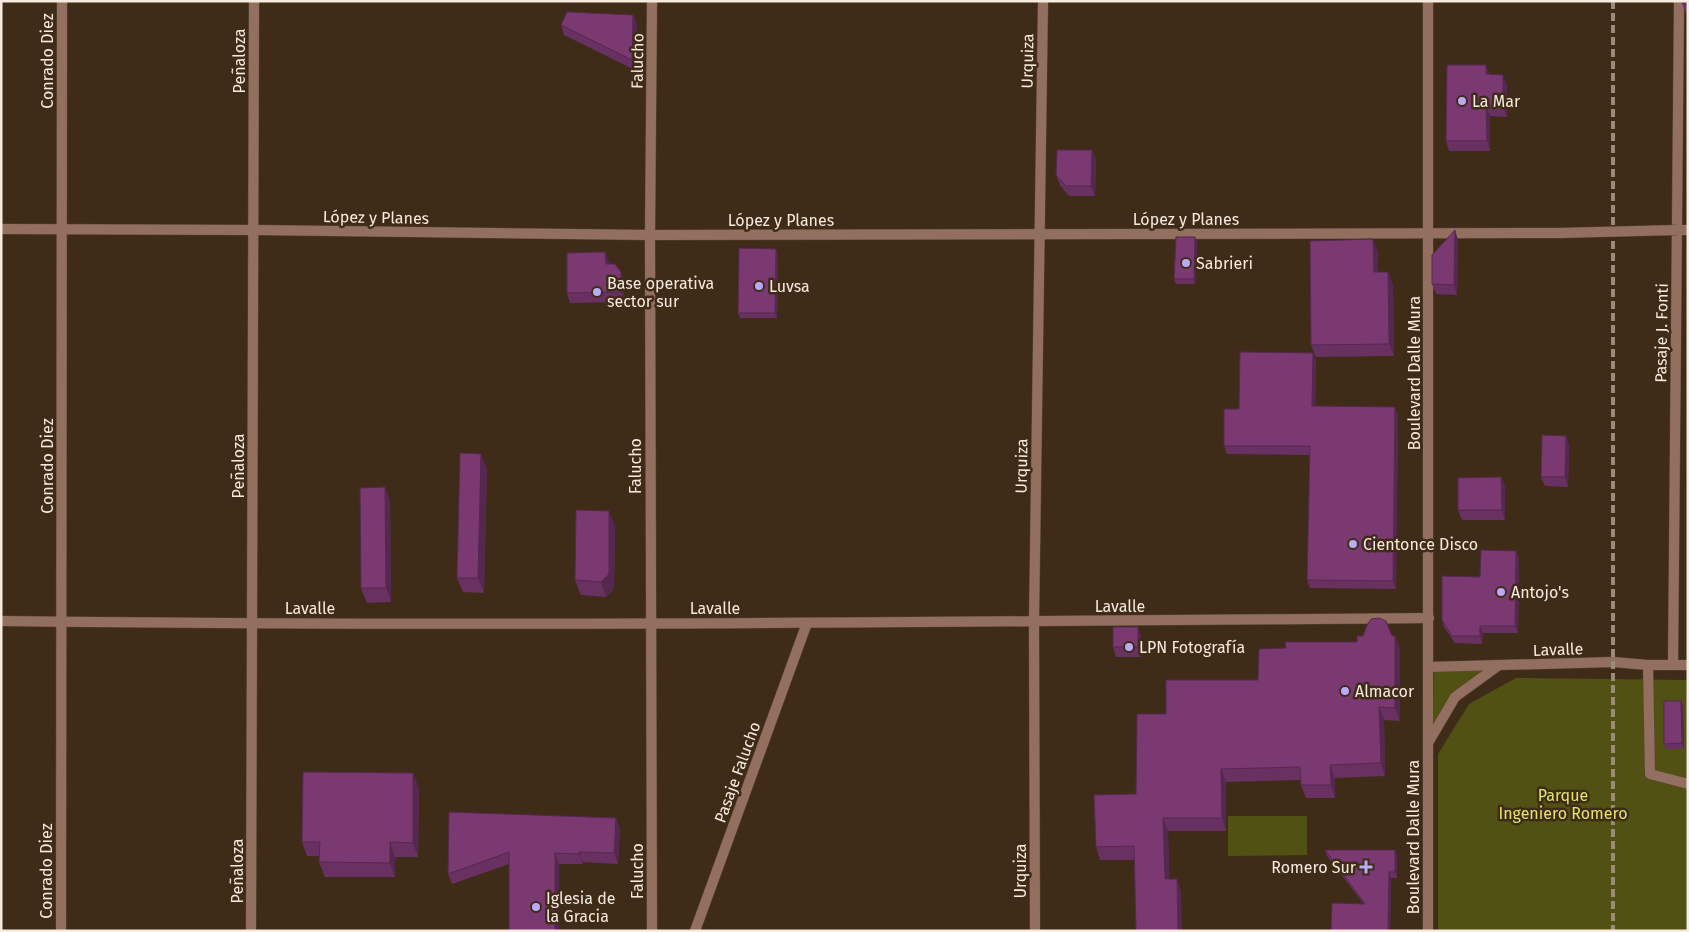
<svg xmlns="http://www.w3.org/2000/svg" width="1689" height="932" viewBox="0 0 1689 932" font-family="'Fira Sans',sans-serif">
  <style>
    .green { fill: #505112 }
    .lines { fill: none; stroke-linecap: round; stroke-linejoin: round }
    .service-casing { stroke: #594734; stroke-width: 11 }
    .minor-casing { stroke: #594734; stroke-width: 11 }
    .service { stroke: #936f5f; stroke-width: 10 }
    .minor { stroke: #936f5f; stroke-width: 10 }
    .rail { stroke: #9b8b7b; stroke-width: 4; stroke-dasharray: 8 4; stroke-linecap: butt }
    .pedestrian-bridge-casing { stroke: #594734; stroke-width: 11; stroke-linecap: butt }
    .pedestrian-bridge { stroke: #936f5f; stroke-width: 10 }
    .wall { fill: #693161 }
    .shaded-wall { fill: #55284f }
    .building { fill: #7a3971; stroke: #55284f }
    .poi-dot { fill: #b9abf7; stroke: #3f2c18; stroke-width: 2 }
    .labels { text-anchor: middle; stroke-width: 5; stroke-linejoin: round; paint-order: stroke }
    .street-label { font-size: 16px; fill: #f7eade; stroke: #3f2c18 }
    .poi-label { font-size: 16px; fill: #f7eade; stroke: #3f2c18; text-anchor: start }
    .park-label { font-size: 16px; fill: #e1e568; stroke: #3f2c18 }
  </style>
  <rect width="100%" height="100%" fill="#3f2c18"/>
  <g class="green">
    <polygon points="1484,670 1432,731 1434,671"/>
    <polygon points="1516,678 1688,680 1688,931 1438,931 1438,754 1469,704"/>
    <polygon points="1228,816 1307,816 1307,855 1228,856"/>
  </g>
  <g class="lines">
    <defs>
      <polyline id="service" points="1648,665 1650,774 1688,784"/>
      <g id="minor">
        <polyline points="1428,1 1428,931"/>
        <polyline points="1,229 255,230 650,235 1560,233"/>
        <polyline points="1677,230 1688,230"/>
        <path d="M1,621C477,627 953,622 1429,618"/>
        <polyline points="1673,665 1679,1"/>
        <polyline points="1429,667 1613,662 1648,665 1688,665"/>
        <polyline points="1428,743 1455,697 1499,665"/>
        <polyline points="61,931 62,1"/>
        <polyline points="251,931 254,1"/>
        <polyline points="652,931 650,235 652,1"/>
        <polyline points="695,931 807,623"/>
        <polyline points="1035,931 1034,621 1043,1"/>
      </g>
    </defs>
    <use href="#service" class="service-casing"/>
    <use href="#minor" class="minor-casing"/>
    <use href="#service" class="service"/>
    <use href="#minor" class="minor"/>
    <polyline class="rail" points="1613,1 1613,931"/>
    <defs>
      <polyline id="pedestrian-bridge" points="1560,233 1677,230"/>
    </defs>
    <use href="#pedestrian-bridge" class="pedestrian-bridge-casing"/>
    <use href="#pedestrian-bridge" class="pedestrian-bridge"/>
  </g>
  <g class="wall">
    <polygon points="1681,1 1688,1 1688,14 1686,14"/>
    <polygon points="633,15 637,24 635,70 564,35 561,25"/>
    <polygon points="1486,65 1489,74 1507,84 1507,117 1490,116 1490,151 1449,151 1446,141"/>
    <polygon points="1096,160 1095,196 1069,196 1060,185 1056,175"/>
    <polygon points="1195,237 1197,243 1195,284 1176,284 1174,279"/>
    <polygon points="1458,240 1457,295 1436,294 1432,284"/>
    <polygon points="605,252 609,264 621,272 624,282 624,302 570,303 567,293"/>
    <polygon points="1378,252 1378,272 1393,284 1394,356 1316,357 1311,345"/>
    <polygon points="778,254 777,318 740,318 738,313"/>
    <polygon points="1313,353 1316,361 1315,406 1398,415 1396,589 1310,588 1307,580 1310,455 1227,454 1224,446 1239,409"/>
    <polygon points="1566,436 1569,445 1568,487 1545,486 1541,477"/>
    <polygon points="487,468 484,593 463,592 457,578"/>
    <polygon points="1501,477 1505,487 1505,520 1462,520 1458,510"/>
    <polygon points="385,487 390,502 391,602 367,603 361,588"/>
    <polygon points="615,525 614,589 606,597 581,595 575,580"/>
    <polygon points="1516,551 1519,558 1518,633 1483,633 1482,644 1455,643 1444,627 1442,620 1480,577"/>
    <polygon points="1363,636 1392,636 1400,649 1400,721 1384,720 1385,776 1335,778 1335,798 1306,798 1301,785 1301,780 1226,782 1226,831 1168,831 1169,879 1177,879 1181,892 1134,860 1100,860 1096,847 1136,794 1166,714 1258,680 1286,648 1357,642"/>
    <polygon points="1141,637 1141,657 1116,657 1113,647"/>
    <polygon points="1681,701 1683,706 1684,749 1666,749 1664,744"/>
    <polygon points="419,788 418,857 395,857 395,877 325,877 319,862 320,856 307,856 302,842"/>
    <polygon points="449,812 620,828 618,864 583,862 583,864 509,864 452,884 448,874"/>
    <polygon points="1325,850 1395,850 1397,856 1397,878 1391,878 1390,931 1331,931 1363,903 1327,856"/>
  </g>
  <g class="shaded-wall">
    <polygon points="633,15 637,24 635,70 632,60"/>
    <polygon points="1486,65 1489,75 1486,74"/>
    <polygon points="1503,75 1507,84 1507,117 1503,107"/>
    <polygon points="1486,107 1490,116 1490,151 1487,141"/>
    <polygon points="1092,150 1096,160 1095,196 1091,186"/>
    <polygon points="1455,230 1458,240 1457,295 1454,285"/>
    <polygon points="1195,237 1197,243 1195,284 1194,279"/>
    <polygon points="1373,239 1378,252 1378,284 1374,272"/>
    <polygon points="776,249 778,254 777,318 775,313"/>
    <polygon points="605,252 609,262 609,274 606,264"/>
    <polygon points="621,272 624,282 624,302 621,292"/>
    <polygon points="1388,272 1393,284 1394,356 1389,344"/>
    <polygon points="1313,353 1316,361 1315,414 1312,406"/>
    <polygon points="1395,407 1398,415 1396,589 1393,581"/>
    <polygon points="1566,436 1569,445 1568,487 1565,477"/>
    <polygon points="481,454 487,468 484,593 478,578"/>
    <polygon points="1501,477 1505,487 1505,520 1502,510"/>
    <polygon points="385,487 390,502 391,602 386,588"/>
    <polygon points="609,511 615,525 614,589 606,597 601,582"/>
    <polygon points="1516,551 1519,558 1518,633 1515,626"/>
    <polygon points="1480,626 1483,633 1482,644 1480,636"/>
    <polygon points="1138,627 1141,637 1141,657 1138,647"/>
    <polygon points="1395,636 1400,649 1400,721 1395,708"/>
    <polygon points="1681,701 1683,706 1684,749 1682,743"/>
    <polygon points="1379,707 1384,720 1385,776 1381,763"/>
    <polygon points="1330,765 1335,778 1335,798 1331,785"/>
    <polygon points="1221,769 1226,782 1226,831 1222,818"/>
    <polygon points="413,773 419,788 418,857 413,843"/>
    <polygon points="616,818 620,828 618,864 614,853"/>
    <polygon points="1163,818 1168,831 1170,892 1165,879"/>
    <polygon points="390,842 395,857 395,877 390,863"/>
    <polygon points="1395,850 1397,856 1397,878 1395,872"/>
    <polygon points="579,852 583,862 583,864 579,854"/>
    <polygon points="555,853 559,864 559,931 555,931"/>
    <polygon points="1389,872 1391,878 1390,931 1388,931"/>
    <polygon points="1177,879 1181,892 1182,931 1178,931"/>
  </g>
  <g class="building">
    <polygon points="567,12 633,15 632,60 561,25"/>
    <polygon points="1447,65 1486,65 1486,74 1503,75 1503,107 1486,107 1487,141 1446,141"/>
    <polygon points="1057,150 1092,150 1091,186 1066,186 1056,175"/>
    <polygon points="1455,230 1454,285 1432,284 1432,255"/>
    <polygon points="1176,237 1195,237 1194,279 1174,279"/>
    <polygon points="1373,239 1374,272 1388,272 1389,344 1311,345 1310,241"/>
    <polygon points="739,248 776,249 775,313 738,313"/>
    <polygon points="605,252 606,264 615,264 621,272 621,292 567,293 567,253"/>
    <polygon points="1240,352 1313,353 1312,406 1395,407 1393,581 1307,580 1310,446 1224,446 1224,409 1239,409"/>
    <polygon points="1542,435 1566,436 1565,477 1541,477"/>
    <polygon points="460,453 481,454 478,578 457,578"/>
    <polygon points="1501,477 1502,510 1458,510 1458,478"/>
    <polygon points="385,487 386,588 361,588 360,488"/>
    <polygon points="576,510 609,511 609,574 601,582 575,580"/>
    <polygon points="1481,550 1516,551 1515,626 1480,626 1480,636 1452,636 1442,620 1442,576 1480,577"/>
    <polygon points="1379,618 1386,621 1392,636 1395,636 1395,708 1379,707 1381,763 1330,765 1331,785 1301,785 1300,767 1221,769 1222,818 1163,818 1165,879 1177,879 1178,931 1136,931 1134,846 1096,847 1094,795 1136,794 1137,714 1166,714 1166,680 1258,680 1259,649 1286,648 1285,642 1357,642 1357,636 1363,636 1367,625 1371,619"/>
    <rect x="1113" y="627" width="25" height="20"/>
    <polygon points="1664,701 1681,701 1682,743 1664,744"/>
    <polygon points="303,772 413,773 413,843 390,842 390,863 319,862 320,842 302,842"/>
    <polygon points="449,812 616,818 614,853 579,852 579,854 555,853 555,931 509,931 509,852 448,874"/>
    <polygon points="1325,850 1395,850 1395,872 1389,872 1388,931 1331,931 1332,903 1365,904"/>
  </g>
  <g class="poi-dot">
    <circle cx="1462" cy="101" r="5"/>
    <circle cx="1186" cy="263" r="5"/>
    <circle cx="759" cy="286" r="5"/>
    <circle cx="597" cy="292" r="5"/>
    <circle cx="1353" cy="544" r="5"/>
    <circle cx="1501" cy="592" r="5"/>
    <circle cx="1129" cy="647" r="5"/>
    <circle cx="1345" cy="691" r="5"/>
    <path d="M1363.5 859.5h5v5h5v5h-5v5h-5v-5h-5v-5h5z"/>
    <circle cx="536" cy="907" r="5"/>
  </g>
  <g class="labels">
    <g class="street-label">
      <text transform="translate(47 61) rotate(-90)" y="6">Conrado Diez</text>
      <text transform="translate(239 61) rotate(-90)" y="6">Peñaloza</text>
      <text transform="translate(637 61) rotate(-89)" y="6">Falucho</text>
      <text transform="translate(1027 61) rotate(-89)" y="6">Urquiza</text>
      <text transform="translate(376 217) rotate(1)" y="6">López y Planes</text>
      <text x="1186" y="225">López y Planes</text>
      <text x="781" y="226">López y Planes</text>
      <text transform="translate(1661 333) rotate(-89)" y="6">Pasaje J. Fonti</text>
      <text transform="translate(1414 373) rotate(-90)" y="6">Boulevard Dalle Mura</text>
      <text transform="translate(47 466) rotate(-90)" y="6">Conrado Diez</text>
      <text transform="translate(238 466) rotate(-90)" y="6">Peñaloza</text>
      <text transform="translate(635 466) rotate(-90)" y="6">Falucho</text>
      <text transform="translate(1021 466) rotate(-89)" y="6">Urquiza</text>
      <text x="1120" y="612">Lavalle</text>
      <text x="310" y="614">Lavalle</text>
      <text x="715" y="614">Lavalle</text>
      <text transform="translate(1558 649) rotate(-2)" y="6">Lavalle</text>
      <text transform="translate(737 772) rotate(-70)" y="6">Pasaje Falucho</text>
      <text transform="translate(1413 837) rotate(-90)" y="6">Boulevard Dalle Mura</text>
      <text transform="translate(46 871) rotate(-90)" y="6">Conrado Diez</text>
      <text transform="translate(237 871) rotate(-90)" y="6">Peñaloza</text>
      <text transform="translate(637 871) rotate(-90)" y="6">Falucho</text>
      <text transform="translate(1020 871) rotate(-90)" y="6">Urquiza</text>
    </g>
    <g class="poi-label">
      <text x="1472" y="107">La Mar</text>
      <text x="1196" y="269">Sabrieri</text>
      <text x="607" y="289">Base operativa<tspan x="607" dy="18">sector sur</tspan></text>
      <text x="769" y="292">Luvsa</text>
      <text x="1363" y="550">Cientonce Disco</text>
      <text x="1511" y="598">Antojo's</text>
      <text x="1139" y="653">LPN Fotografía</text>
      <text x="1355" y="697">Almacor</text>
      <text x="1356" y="873" text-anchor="end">Romero Sur</text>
      <text x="546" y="904">Iglesia de<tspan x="546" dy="18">la Gracia</tspan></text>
    </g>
    <g class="park-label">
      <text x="1563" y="801">Parque<tspan x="1563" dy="18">Ingeniero Romero</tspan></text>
    </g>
  </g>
  <rect width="1689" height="932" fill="none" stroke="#f7eade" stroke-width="5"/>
</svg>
